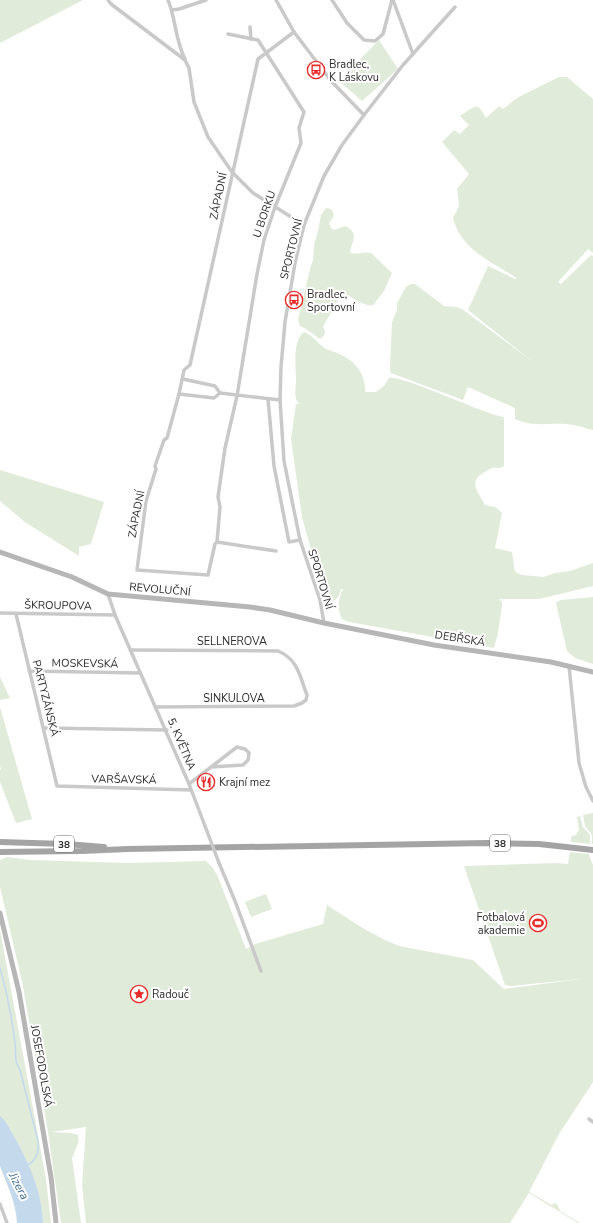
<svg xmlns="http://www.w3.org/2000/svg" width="593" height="1223" viewBox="0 0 593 1223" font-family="'Nunito Sans',sans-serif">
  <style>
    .green { fill: #e1ebd9 }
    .water { fill: #c4d9ec }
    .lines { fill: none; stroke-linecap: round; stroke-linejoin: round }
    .stream { stroke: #c4d9ec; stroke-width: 1.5 }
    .minor { stroke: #c9c9c9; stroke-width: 3.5 }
    .secondary { stroke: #b6b6b6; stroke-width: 5 }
    .primary { stroke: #a4a4a4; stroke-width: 6 }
    .minor-bridge { stroke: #c9c9c9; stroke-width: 3.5 }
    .labels { text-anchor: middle; stroke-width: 4; stroke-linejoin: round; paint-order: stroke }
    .shield { fill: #fff; stroke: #6b6b6b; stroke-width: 1 }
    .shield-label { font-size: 10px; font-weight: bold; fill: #2c2c2c }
    .poi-label { font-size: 11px; fill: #2c2c2c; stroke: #fff; text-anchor: start }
    .street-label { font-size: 11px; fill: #2c2c2c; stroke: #fff }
    .water-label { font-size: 12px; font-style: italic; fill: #396690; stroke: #fff }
  </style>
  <rect width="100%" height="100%" fill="#fff"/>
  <g class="green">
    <polygon points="0,0 83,0 0,43"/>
    <polygon points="379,40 398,69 362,101 339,81"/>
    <path d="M559,77H567L593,99V253L588,249L558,282L561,284L591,255L593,256V430C584,428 574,424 565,424C546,423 533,427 515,419V408L468,387L463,400L391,373L390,368L392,322L397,310V303L406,287L411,284H415L444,306L456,307L462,309L537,365L468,310L488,266L515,279L517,278C492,262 461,250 453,218L459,206L457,189L469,174L442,142L454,130L460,134L469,125L460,116C464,114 474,105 478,107C481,108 484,115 486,118L499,106L503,109L517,98Z"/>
    <path d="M326,208L331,209C336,215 333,218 329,223L331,228L334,230L345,226C359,233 353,240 350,251L351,253C358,255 364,251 371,253L392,273L384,291L373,305C364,307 352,297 344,293L341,294L323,327L325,331L324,336L320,339L306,329L300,326L298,320L310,269L313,260L314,245L318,231L321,215Z"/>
    <path d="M304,332C313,335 318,344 326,349C331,351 336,352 341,355C356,362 366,375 365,392H376L384,386L389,378C401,374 483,414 504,417V466C500,469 497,467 492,468C489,469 486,471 483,473C467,483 480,494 485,505L495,507L502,513L495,548L512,552L515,572L522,575L543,577L555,573L570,571L593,563V586L539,599H499L502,602V606L498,633L494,648L349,622L342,619C337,609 338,599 343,589H341C339,597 337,601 329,602L326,599L322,589L302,517L291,439L296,404H299C293,397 296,389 296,380C296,367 292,341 304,332Z"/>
    <polygon points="0,470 104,502 91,544 79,547 79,556 25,522 0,501"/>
    <polygon points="593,597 593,664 575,658 567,651 556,603 560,600"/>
    <polygon points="0,677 10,698 0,700"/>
    <polygon points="0,707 32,819 16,823 0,782 0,770 1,769 0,766"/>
    <polygon points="593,813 593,844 592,844 592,835 585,826 583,815"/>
    <polygon points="580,816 583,827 590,835 590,844 571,842 571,836 576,835 579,830 577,817"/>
    <polygon points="570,852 589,854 590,858 593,865 593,1082 559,1134 529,1192 552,1205 554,1203 557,1204 560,1211 580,1223 578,1223 529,1193 510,1223 86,1223 82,1185 86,1127 51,1132 71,1133 78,1135 79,1141 72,1158 81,1223 61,1223 48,1132 23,986 0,887 0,860 7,857 30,860 128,863 206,861 213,868 218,877 246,949 255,944 323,924 327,905 361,927 383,939 399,946 473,960 504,989 581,979 511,986 505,985 464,866 557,863 568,864"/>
    <polygon points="266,894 272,909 251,917 245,902"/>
    <path d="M0,930L46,1179L51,1223H43C41,1192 29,1163 14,1136C10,1130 6,1121 0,1116Z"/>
  </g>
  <path class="water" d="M0,1116C6,1120 10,1130 14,1136C29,1163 42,1192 43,1223H17C16,1202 7,1185 0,1166C0,1159 0,1126 0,1116Z"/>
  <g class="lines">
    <path class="stream" d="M0,968C7,992 12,1018 15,1043C17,1056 13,1058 20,1070L38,1141C39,1151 37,1161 26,1166"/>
    <g class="minor">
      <polyline points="108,0 111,4 185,60 189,68 194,102 208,137 232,172 253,193 304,225"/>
      <path d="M168,0C176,19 175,40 185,59"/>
      <polyline points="276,0 294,32 332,82 364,115"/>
      <polyline points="332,0 347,23 364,40 375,41 383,34 392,0"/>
      <polyline points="393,0 413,54"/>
      <polyline points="172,10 179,9 206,0"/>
      <polyline points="250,27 251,39"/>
      <polyline points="228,34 258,40 304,112 299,128 301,143 275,207 264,240 257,274 237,396 225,448 218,497 220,507 217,542 215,544 208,575 137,570 146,501 156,469 155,466 164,440 167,438 179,394 184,370 190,365 258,59 294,32"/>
      <polyline points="183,379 215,386 220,393"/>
      <polyline points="220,393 280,400"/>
      <polyline points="179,394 214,398 220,393"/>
      <polyline points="268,399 274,466 289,542 300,540"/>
      <polyline points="217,542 276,551"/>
      <polyline points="108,594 115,615 189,784 205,826"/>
      <polyline points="0,613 115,615"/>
      <polyline points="16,614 57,786 191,790"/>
      <polyline points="324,623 320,600 300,540 284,461 280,400 281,367 285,322 295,263 304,225 324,176 342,145 364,115 403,65 455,7"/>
      <path d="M131,650L278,651C298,659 300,677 307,695L306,700L302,703L294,706L156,707"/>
      <polyline points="569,666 579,763 586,787 593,801"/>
      <polyline points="29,671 140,673"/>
      <polyline points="44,728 167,730"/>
      <polyline points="189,784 237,747 245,749 249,753 248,760 243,765 211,767"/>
      <polyline points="219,863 235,901 261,971"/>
      <polyline points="589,1119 593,1122"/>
      <polyline points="0,1204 7,1223"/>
    </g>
    <g class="secondary">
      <polyline points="0,552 72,577 108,594 250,607 270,610 324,623 434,645 551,662 593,672"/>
      <polyline points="0,913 19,992 51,1177 56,1223"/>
    </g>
    <g class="primary">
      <polyline points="0,842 66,844 104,847"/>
      <polyline points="0,852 81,851 128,849 487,843 539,844 593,850"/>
    </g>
    <polyline class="minor-bridge" points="205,826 219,863"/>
  </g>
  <defs>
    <symbol id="bus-ring" viewBox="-11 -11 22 22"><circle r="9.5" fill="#fff" stroke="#ea2a28" stroke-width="1.5"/><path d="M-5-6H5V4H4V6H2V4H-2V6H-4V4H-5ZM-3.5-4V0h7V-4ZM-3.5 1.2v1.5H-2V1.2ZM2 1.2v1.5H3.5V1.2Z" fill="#ea2a28"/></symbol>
    <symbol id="restaurant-ring" viewBox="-11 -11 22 22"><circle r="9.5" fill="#fff" stroke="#ea2a28" stroke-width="1.5"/><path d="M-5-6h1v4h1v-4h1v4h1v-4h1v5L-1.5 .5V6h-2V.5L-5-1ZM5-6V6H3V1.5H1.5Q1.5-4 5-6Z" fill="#ea2a28"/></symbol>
    <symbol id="stadium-ring" viewBox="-11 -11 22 22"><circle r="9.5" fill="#fff" stroke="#ea2a28" stroke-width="1.5"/><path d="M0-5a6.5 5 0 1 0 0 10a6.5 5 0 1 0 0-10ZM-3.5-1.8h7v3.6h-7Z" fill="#ea2a28"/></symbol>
    <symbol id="sight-ring" viewBox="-11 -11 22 22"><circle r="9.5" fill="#fff" stroke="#ea2a28" stroke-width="1.5"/><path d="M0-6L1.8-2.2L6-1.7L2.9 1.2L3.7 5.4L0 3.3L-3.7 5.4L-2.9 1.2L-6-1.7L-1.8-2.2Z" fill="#ea2a28"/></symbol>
  </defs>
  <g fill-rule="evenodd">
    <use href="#bus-ring" x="306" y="60" width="20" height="20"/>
    <use href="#bus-ring" x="284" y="290" width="20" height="20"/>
    <use href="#restaurant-ring" x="196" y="772" width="20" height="20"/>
    <use href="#stadium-ring" x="528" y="913" width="20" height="20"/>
    <use href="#sight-ring" x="129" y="984" width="20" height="20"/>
  </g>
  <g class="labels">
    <g class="shield">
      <rect x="490" y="835" width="20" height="16" rx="3"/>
      <rect x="54" y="836" width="20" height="16" rx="3"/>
    </g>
    <g class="shield-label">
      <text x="500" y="847">38</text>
      <text x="64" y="848">38</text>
    </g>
    <g class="poi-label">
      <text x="329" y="68">Bradlec,<tspan x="329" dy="13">K Láskovu</tspan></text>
      <text x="307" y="298">Bradlec,<tspan x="307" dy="13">Sportovní</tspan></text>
      <text x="219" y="786">Krajní mez</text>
      <text x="525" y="921" text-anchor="end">Fotbalová<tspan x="525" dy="13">akademie</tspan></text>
      <text x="152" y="998">Radouč</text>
    </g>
    <g class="street-label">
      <text transform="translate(218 196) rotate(-78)" y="4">ZÁPADNÍ</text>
      <text transform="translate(264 214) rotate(-71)" y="4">U BORKU</text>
      <text transform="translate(291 249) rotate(-76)" y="4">SPORTOVNÍ</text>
      <text transform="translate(136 514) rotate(-79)" y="4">ZÁPADNÍ</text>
      <text transform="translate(321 579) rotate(73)" y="4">SPORTOVNÍ</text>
      <text transform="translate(160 589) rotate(5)" y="4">REVOLUČNÍ</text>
      <text transform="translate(58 605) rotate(1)" y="4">ŠKROUPOVA</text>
      <text transform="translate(460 638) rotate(9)" y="4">DEBŘSKÁ</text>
      <text x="232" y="645">SELLNEROVA</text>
      <text transform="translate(85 663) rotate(1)" y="4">MOSKEVSKÁ</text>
      <text transform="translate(46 698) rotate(76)" y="4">PARTYZÁNSKÁ</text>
      <text x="234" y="702">SINKULOVA</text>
      <text transform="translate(182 744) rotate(67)" y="4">5. KVĚTNA</text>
      <text transform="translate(124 779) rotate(1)" y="4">VARŠAVSKÁ</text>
      <text transform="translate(42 1066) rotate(80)" y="4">JOSEFODOLSKÁ</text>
    </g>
    <g class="water-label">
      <text transform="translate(19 1186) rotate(62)" y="4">Jizera</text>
    </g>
  </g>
</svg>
